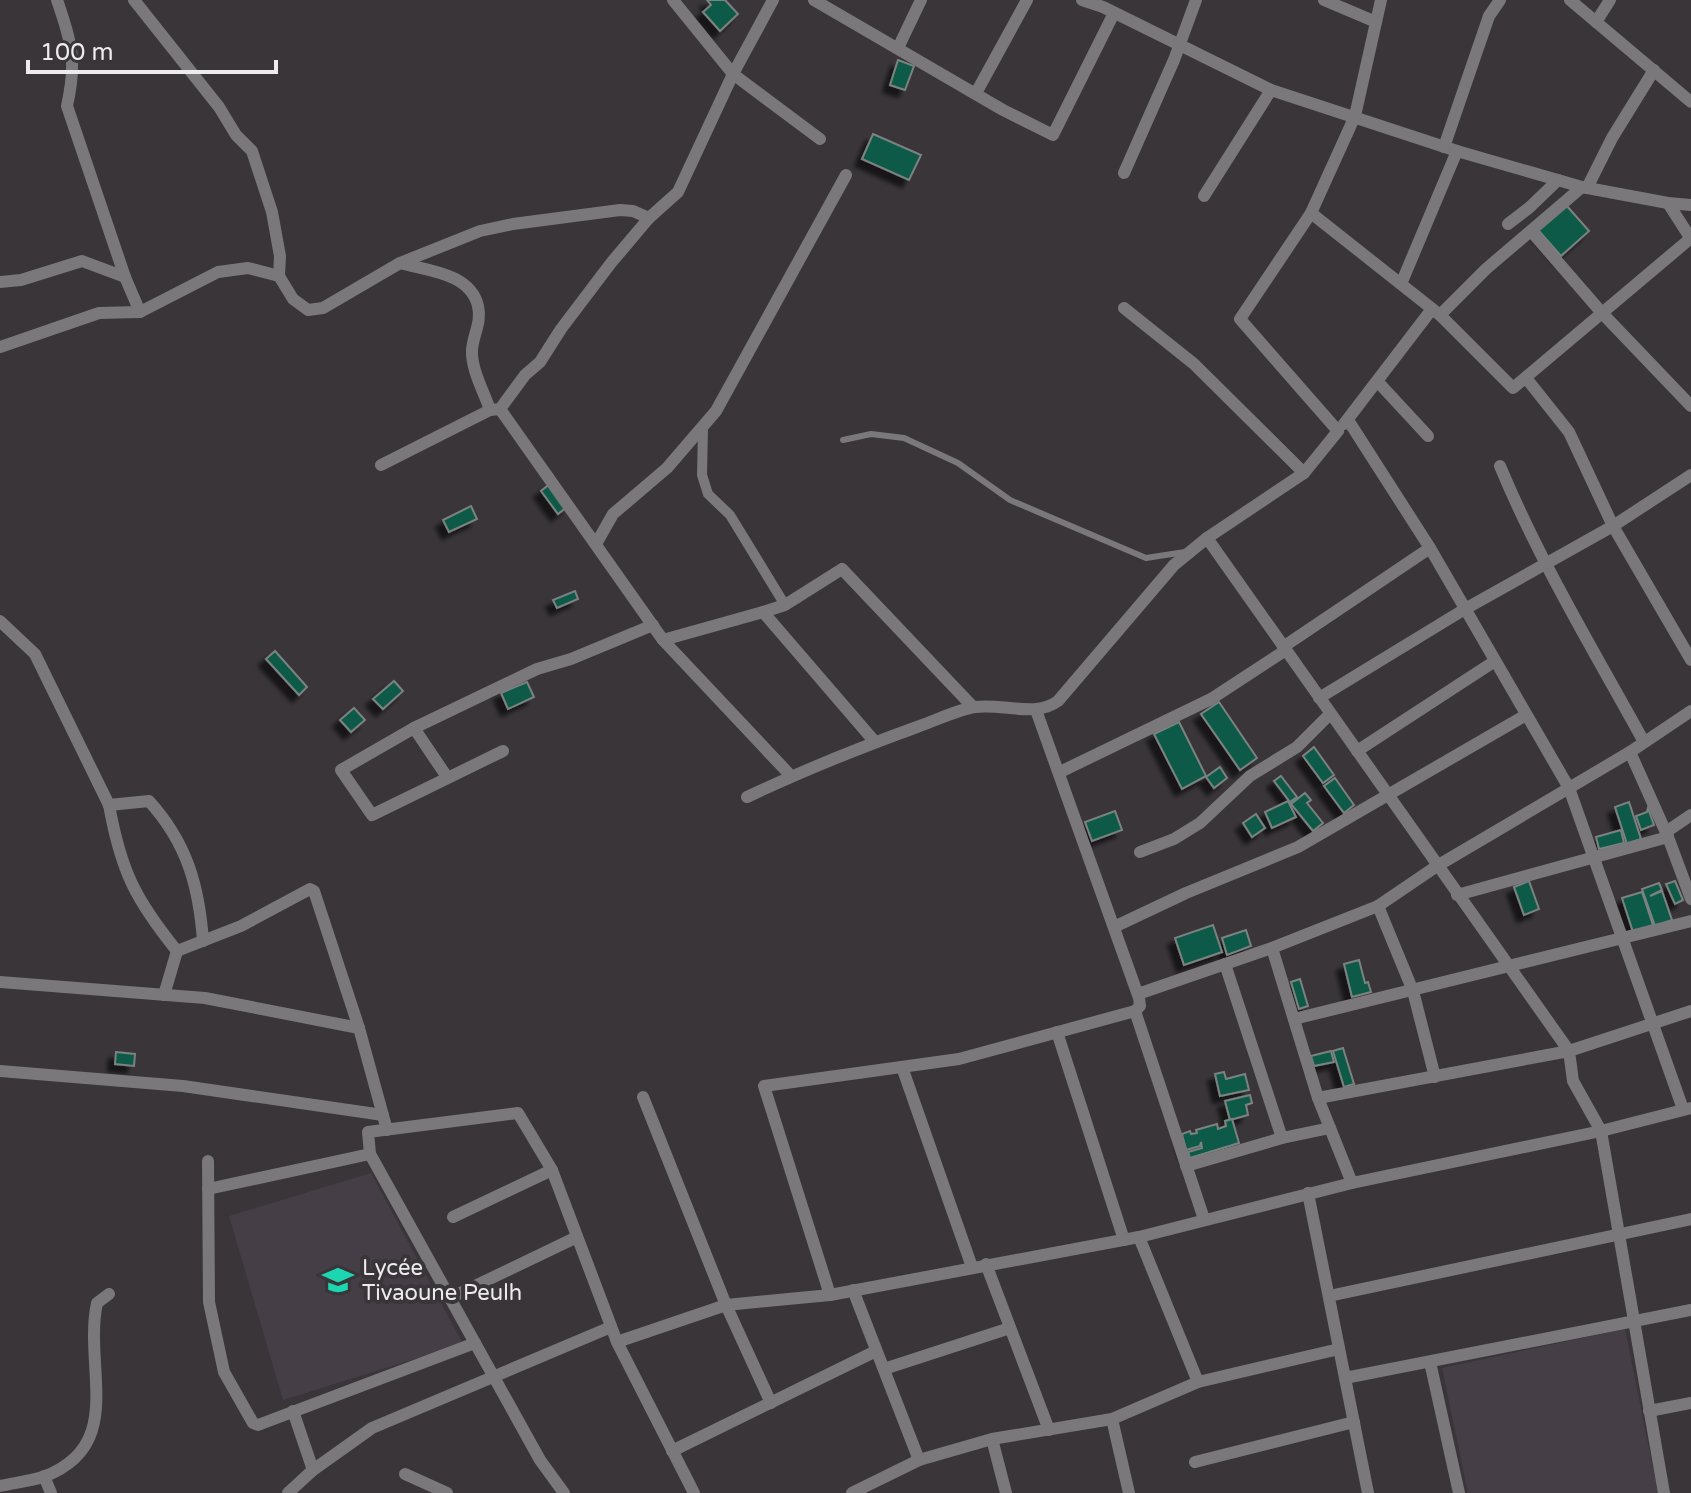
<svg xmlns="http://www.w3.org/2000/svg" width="1691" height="1493" viewBox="0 0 1691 1493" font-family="'Varela Round',sans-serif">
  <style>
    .built { fill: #453e47 }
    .building { fill: #0b5a4a; stroke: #7c8280; stroke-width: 2; filter: url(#shadow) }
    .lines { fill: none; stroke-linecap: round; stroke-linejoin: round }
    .service { stroke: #7a787a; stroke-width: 6 }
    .pedestrian { stroke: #7a787a; stroke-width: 10 }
    .minor { stroke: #7a787a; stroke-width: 12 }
    .labels { text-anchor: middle; stroke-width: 8; stroke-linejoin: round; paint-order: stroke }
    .poi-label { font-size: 22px; fill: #edebee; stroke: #393539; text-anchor: start }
  </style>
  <defs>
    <filter id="shadow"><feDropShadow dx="-7" dy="7" stdDeviation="2" flood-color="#0009"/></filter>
  </defs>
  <rect width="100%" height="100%" fill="#393539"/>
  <g class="built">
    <polygon points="371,1173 463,1344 283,1400 229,1216"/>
    <polygon points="1625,1329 1658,1493 1468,1493 1442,1368"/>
  </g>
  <g class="building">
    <polygon points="707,0 725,0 738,14 720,31 703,12 711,5"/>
    <polygon points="898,60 914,66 905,90 890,85"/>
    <polygon points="873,134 921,155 909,180 862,159"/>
    <polygon points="1566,205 1589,231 1561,256 1538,230"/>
    <polygon points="551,483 568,506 558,514 541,491"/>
    <polygon points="471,506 477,519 449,532 443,520"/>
    <polygon points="575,591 578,599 557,608 553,600"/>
    <polygon points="275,651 307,687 299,695 266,659"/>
    <polygon points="394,681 403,691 383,709 373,699"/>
    <polygon points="527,682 534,697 508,709 501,693"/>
    <polygon points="1219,702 1257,758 1240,770 1201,714"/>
    <polygon points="354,708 365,720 351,732 340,720"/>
    <polygon points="1179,722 1206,776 1182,789 1154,734"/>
    <polygon points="1314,747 1334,775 1323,783 1303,756"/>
    <polygon points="1220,767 1227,778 1214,788 1206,777"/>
    <polygon points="1281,776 1297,797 1290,802 1274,781"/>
    <polygon points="1335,778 1354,805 1344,813 1324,786"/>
    <polygon points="1305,793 1311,800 1307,803 1323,823 1313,831 1291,804"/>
    <polygon points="1288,801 1296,817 1272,828 1265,812"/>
    <polygon points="1629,802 1641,839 1627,844 1615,807"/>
    <polygon points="1648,808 1654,825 1641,830 1636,816 1647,812"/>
    <polygon points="1115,811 1122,830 1092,841 1085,822"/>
    <polygon points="1256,814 1265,828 1252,837 1243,823"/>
    <polygon points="1621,830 1624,843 1599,849 1596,837"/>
    <polygon points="1529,881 1539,909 1524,915 1514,887"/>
    <polygon points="1675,881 1683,900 1675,904 1666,884"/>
    <polygon points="1659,883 1662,890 1650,896 1662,891 1672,920 1655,926 1642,889"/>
    <polygon points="1642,892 1653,925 1633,932 1622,898"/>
    <polygon points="1213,925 1222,952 1184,965 1175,938"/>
    <polygon points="1246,930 1251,946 1227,955 1222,938"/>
    <polygon points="1359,960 1365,983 1368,982 1371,992 1352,997 1344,964"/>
    <polygon points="1300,979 1308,1006 1299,1009 1291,982"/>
    <polygon points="1343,1048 1354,1084 1344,1087 1333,1051"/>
    <polygon points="1331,1051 1334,1062 1314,1066 1311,1056"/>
    <polygon points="116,1052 135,1054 134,1066 115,1064"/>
    <polygon points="1224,1072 1226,1079 1245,1074 1249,1090 1220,1096 1215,1074"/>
    <polygon points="1250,1095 1252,1103 1246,1105 1248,1115 1230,1120 1225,1101"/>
    <polygon points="1232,1119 1239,1143 1190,1158 1188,1152 1202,1148 1201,1142 1200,1146 1186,1150 1182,1134 1190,1131 1191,1134 1197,1133 1196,1130 1217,1124 1218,1129 1226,1126 1225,1121"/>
  </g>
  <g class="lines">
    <polyline class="service" points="843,440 871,434 904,438 958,463 1010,500 1146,558 1185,552"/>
    <polyline class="pedestrian" points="703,428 702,475 708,494 730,515 785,605"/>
    <g class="minor">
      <path d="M57,0C72,43 77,61 67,106L125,277L140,312"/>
      <polyline points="134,0 219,107 236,135 252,151 272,212 280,256 279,276"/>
      <polyline points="673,0 733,74 820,139"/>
      <polyline points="814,0 1003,110 1053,135 1114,13"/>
      <polyline points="1082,0 1103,7 1271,90 1457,151 1582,187 1668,203 1691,205"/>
      <polyline points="1324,0 1376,22"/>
      <polyline points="1570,0 1691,102"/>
      <polyline points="1596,22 1610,0"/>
      <polyline points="898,48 921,0"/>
      <polyline points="976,93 1027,0"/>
      <polyline points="1444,147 1489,16 1500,0"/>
      <polyline points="1124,173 1174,60 1196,0"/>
      <polyline points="1587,188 1612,138 1654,70"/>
      <polyline points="1204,196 1271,90"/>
      <polyline points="1668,203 1691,239"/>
      <polyline points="1311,213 1440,315 1513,388 1691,238"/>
      <polyline points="1508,224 1530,207 1558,180"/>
      <polyline points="1531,231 1602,313 1691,406"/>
      <path d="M400,263C428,271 470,273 478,306C482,322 473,335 472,350C471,369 484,392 490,410"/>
      <polyline points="0,282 21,280 82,261 125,277"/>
      <polyline points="1401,284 1457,151"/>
      <polyline points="1124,308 1194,364 1304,473"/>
      <polyline points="1440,315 1486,269 1582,187"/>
      <polyline points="0,347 99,313 140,312 218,272 248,268 279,276 293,299 308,310 323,308 400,263 480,231 513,224 620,210 633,211 649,218"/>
      <polyline points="1526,378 1569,432 1613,526 1691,660"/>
      <polyline points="1378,382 1428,436"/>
      <polyline points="500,409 663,640 791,776"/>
      <polyline points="1348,420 1430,548 1569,788 1683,1109"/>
      <polyline points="1344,424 1432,309"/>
      <polyline points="381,465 490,410 500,409 525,375 540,362 561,329 611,263 649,218 678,192 733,74 773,0"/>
      <path d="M1500,466C1540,562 1594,651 1644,742"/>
      <polyline points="1207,538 1569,1051 1573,1081 1601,1131 1664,1493"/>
      <polyline points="596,544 613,514 667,468 716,411 846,175"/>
      <polyline points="763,612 785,605 842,569 973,707"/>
      <path d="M0,621L35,654L109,805L149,801C187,843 199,886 203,941"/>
      <polyline points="663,640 763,612 875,742"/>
      <polyline points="1283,647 1430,548"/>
      <polyline points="1319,698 1465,609 1613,526 1691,475"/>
      <polyline points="1036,710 1139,998 1140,1006 1135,1011 1204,1219"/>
      <polyline points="414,728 447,777"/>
      <polyline points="503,751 372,815 341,770 414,728 537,669 571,659 653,625"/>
      <polyline points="1357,751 1495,661"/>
      <polyline points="1630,752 1668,837 1691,899"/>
      <polyline points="1060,772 1211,699 1286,650"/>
      <path d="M747,797C802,771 859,748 917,727C935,721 956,710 975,707C1003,703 1035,718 1058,701L1174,565L1207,538L1304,473L1338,431L1240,319L1311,213L1355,116L1381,0"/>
      <path d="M109,805C121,871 135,899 177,951"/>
      <polyline points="1666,832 1691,815"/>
      <polyline points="1140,852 1174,839 1200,823 1250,776 1297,747 1330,714"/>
      <polyline points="1457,895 1668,837"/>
      <polyline points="1378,906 1413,991 1435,1077"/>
      <polyline points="1114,927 1186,893 1298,847 1526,715"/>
      <polyline points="1272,948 1318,1098 1352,1183"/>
      <polyline points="177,951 241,926 310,889 314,891 359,1028 387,1130"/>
      <polyline points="1225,964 1282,1138"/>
      <polyline points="0,982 205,998 359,1028"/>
      <polyline points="1138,994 1272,948 1378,906 1437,866 1630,752 1691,711"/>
      <polyline points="164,995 177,951"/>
      <polyline points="1294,1019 1691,921"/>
      <polyline points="1057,1032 1124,1240"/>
      <polyline points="902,1067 972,1267"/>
      <polyline points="0,1071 183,1086 383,1115"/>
      <polyline points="643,1097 726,1305 771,1403"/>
      <polyline points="1318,1098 1569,1051 1691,1011"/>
      <polyline points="208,1161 209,1302 224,1372 253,1423 258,1425 475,1343"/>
      <polyline points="1186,1166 1282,1138 1330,1128"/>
      <polyline points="208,1189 370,1154"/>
      <polyline points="1308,1193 1368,1493"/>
      <polyline points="453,1217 552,1170"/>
      <polyline points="1139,1237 1198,1382"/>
      <polyline points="986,1264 1049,1430"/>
      <polyline points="853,1290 919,1460"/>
      <polyline points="830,1295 764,1086 959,1059 1135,1011"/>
      <polyline points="1329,1296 1691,1219"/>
      <polyline points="450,1298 577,1237"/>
      <polyline points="617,1342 726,1305 830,1295 1139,1237 1352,1183 1601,1131 1691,1108"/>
      <polyline points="1430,1362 1459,1493"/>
      <polyline points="884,1369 1010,1328"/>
      <polyline points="1345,1378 1691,1310"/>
      <polyline points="293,1411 313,1470"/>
      <polyline points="1649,1411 1691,1403"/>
      <polyline points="1112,1419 1129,1493"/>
      <polyline points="992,1439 1006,1493"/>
      <polyline points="672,1451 876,1351"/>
      <polyline points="1195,1462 1354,1422"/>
      <polyline points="405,1474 447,1493"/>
      <polyline points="44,1476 51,1493"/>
      <path d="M0,1486C14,1483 29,1481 43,1477C127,1446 83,1368 97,1303L109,1294"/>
      <polyline points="288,1493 313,1470 372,1428 611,1327"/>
      <polyline points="564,1493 540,1460 370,1154 368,1132 518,1113 552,1170 617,1342 694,1493"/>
      <polyline points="852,1493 919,1460 992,1439 1112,1419 1198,1382 1339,1349"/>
    </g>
  </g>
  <defs>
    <symbol id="school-bare" viewBox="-9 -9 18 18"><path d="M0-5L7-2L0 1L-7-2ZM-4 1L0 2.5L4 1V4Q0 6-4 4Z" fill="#1cd5b1" stroke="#393539" stroke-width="2.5" paint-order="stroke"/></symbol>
  </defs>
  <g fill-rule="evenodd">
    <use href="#school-bare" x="316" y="1258" width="44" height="44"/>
  </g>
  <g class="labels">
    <g class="poi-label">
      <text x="362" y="1275">Lycée<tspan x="362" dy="25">Tivaoune Peulh</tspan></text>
    </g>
  </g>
  <path d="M28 60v12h248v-12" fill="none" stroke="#edebee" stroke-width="4"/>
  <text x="40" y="60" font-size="24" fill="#edebee" stroke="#393539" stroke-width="6" paint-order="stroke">100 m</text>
</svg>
